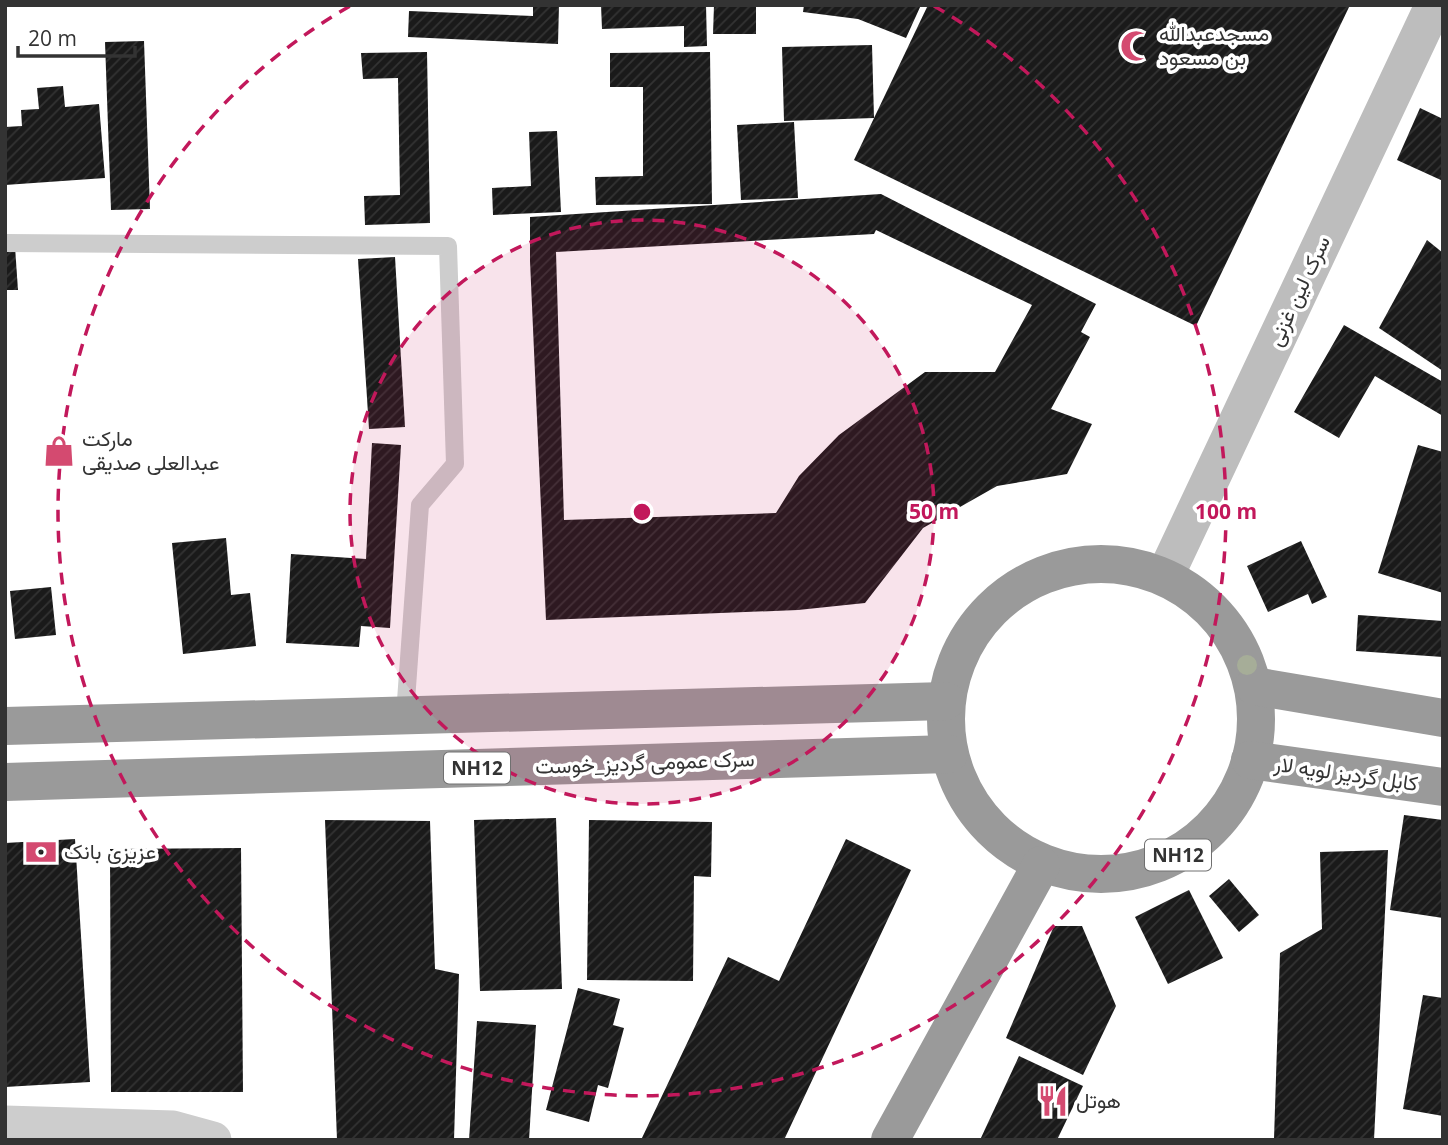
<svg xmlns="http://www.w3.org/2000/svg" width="1448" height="1145" viewBox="0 0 1448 1145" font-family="'Open Sans',Vazirmatn,sans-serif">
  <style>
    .building { fill: url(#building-hatch); fill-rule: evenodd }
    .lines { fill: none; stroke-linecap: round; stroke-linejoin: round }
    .lane { stroke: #cdcdcd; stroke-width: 18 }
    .street { stroke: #cdcdcd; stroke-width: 37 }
    .secondary { stroke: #bdbdbd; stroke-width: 38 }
    .highway { stroke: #9a9a9a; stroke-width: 38 }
    .tree { fill: #a6ad98 }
    .ring { fill: none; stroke: #c2185b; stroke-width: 3.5; stroke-dasharray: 12 9 }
    .labels { text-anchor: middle; stroke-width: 7; stroke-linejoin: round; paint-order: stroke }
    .shield { fill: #fff; stroke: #707070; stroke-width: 2 }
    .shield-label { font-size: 19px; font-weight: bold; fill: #333 }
    .poi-label { font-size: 21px; fill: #333; stroke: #fff; text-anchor: start }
    .street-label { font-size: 21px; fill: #333; stroke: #fff }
    .centre { fill: #c2185b; stroke: #fff; stroke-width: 3.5 }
    .ring-label { font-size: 21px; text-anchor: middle; font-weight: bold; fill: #c2185b; stroke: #fff; stroke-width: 7; stroke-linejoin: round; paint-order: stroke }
  </style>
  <defs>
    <pattern id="building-hatch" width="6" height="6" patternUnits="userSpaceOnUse" patternTransform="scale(1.75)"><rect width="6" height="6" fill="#1a1a1a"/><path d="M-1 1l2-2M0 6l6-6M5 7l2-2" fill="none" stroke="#333"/></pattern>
  </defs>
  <rect width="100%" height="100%" fill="#fff"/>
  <g class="building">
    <polygon points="533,5 559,5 558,44 408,37 409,11 533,16"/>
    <polygon points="601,5 706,5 707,46 684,47 684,26 602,29"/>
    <polygon points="714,5 756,5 756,34 713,34"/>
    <polygon points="804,5 921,5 906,38 858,19 803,12"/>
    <polygon points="928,5 1350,5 1196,326 854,160"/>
    <polygon points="144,41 150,209 111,210 105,42"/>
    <polygon points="872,45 874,118 784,121 782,47"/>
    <polygon points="427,52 430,223 365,225 364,196 400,195 398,78 363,79 361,53"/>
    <polygon points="710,52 712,204 596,205 595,177 643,176 643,87 610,87 610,53"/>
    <polygon points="63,86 65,107 99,104 105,178 5,185 5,127 22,126 21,110 39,109 37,88"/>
    <polygon points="1420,108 1443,119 1443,181 1397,160"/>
    <polygon points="794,122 798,198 741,200 737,125"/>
    <polygon points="557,131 561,212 493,215 492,188 531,186 529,132"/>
    <path d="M881,194L1096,304L1081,332L1090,337L1051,409L1092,424L1067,474L997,486L923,528L865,603L798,610L546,620L530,261V217ZM876,230L1032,305L995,372H925L839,435L799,476L776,513L564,520L556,252L874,234Z"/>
    <polygon points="1427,240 1443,253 1443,371 1379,328"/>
    <polygon points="15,247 18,290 5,290 5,248"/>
    <polygon points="395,257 405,427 369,429 358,259"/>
    <polygon points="1344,325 1443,382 1443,416 1375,376 1339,438 1294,412"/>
    <polygon points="372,443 401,445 390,628 361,626 359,647 286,643 291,554 366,559"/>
    <polygon points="1418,445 1443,452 1443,593 1378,573"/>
    <polygon points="226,538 231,595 250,593 256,646 183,654 172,543"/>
    <polygon points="1301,541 1327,597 1312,604 1308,594 1268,612 1247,566"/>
    <polygon points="51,587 56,635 15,639 10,591"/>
    <polygon points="1358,615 1443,621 1443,657 1356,651"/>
    <polygon points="1404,815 1443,820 1443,918 1390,910"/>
    <polygon points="556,818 562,989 480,991 474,820"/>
    <polygon points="325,820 430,821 435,969 459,974 454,1140 337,1140"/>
    <polygon points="589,820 712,822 711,877 694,876 693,981 587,980"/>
    <polygon points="75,839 90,1082 5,1087 5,843"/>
    <polygon points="846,839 911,870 784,1140 641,1140 728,957 779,981"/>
    <polygon points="241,848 243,1092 111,1092 110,849"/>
    <polygon points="1388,850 1374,1140 1274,1139 1280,953 1322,929 1320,852"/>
    <polygon points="1229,879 1259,915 1239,932 1209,896"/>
    <polygon points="1189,890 1223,958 1168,984 1135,917"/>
    <polygon points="1054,926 1082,926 1116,1006 1083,1075 1006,1038"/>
    <polygon points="578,988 620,999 613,1025 624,1028 608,1088 598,1085 589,1122 546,1110"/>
    <polygon points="1423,995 1443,998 1443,1116 1403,1109"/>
    <polygon points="477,1021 536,1025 529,1140 469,1140"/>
    <polygon points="1019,1056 1083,1086 1057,1140 980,1140"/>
  </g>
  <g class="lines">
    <polyline class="lane" points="5,243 448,246 455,464 420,505 405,715"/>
    <polyline class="street" points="5,1124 173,1129 213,1140"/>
    <polyline class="secondary" points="1165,576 1434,5"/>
    <g class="highway">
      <circle cx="1101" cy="719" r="155"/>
      <polyline points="1254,686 1443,718"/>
      <polyline points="5,726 946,701"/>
      <polyline points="1250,760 1443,787"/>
      <polyline points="5,782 949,754"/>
      <polyline points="890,1140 1041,865"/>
    </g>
  </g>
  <circle class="tree" cx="1247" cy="665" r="10"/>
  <circle cx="642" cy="512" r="292" fill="#c2185b" fill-opacity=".12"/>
  <g class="ring">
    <circle cx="642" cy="512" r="292"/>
    <path d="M934 6A584 584 0 1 1 350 6"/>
  </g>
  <defs>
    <symbol id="mosque-bare" viewBox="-9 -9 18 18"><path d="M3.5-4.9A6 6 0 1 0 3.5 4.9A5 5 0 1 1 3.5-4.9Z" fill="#d44a70" stroke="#fff" stroke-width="2.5" paint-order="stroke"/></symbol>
    <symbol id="shop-bare" viewBox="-9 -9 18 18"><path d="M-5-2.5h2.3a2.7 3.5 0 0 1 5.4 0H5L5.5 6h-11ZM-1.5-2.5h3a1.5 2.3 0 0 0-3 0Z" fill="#d44a70" stroke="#fff" stroke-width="2.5" paint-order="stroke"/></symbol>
    <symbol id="bank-bare" viewBox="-9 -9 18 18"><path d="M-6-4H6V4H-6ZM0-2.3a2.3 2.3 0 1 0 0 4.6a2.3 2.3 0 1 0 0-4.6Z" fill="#d44a70" stroke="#fff" stroke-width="2.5" paint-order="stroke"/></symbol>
    <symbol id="restaurant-bare" viewBox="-9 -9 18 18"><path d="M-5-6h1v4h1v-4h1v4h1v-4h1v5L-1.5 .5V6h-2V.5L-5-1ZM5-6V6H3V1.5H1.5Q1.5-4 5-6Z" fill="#d44a70" stroke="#fff" stroke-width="2.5" paint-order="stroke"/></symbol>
  </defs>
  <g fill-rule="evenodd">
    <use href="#mosque-bare" x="1114" y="24" width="44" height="44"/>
    <use href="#shop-bare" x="37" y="429" width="44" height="44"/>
    <use href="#bank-bare" x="19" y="830" width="44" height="44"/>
    <use href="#restaurant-bare" x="1031" y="1079" width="44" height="44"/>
  </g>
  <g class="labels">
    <g class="shield">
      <rect x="444" y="752.5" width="66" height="31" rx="5"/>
      <rect x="1145" y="839.5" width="66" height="31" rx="5"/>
    </g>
    <g class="shield-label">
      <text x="477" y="775">NH12</text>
      <text x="1178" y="862">NH12</text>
    </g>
    <g class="poi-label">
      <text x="1159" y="41">مسجدعبدالله<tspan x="1159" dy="24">بن مسعود</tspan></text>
      <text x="82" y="446">مارکت<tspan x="82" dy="24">عبدالعلی صدیقی</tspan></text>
      <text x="64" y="859">عزیزی بانک</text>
      <text x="1076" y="1108">هوتل</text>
    </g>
    <g class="street-label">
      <text transform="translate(1299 291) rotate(-65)" y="7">سرک لین غزنی</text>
      <text transform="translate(645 763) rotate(-2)" y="7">سرک عمومی گردیز_خوست</text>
      <text transform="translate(1346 774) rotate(8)" y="7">کابل گردیز لویه لار</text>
    </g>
  </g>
  <circle cx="642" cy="512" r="10" class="centre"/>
  <g class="ring-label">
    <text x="934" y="519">50 m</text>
    <text x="1226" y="519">100 m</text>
  </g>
  <rect width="1448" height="1145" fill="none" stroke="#333333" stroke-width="14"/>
  <path d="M18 46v10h117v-10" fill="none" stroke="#333333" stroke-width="3.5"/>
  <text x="28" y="46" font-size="21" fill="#333333" stroke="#ffffff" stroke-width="5" paint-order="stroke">20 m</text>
</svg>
